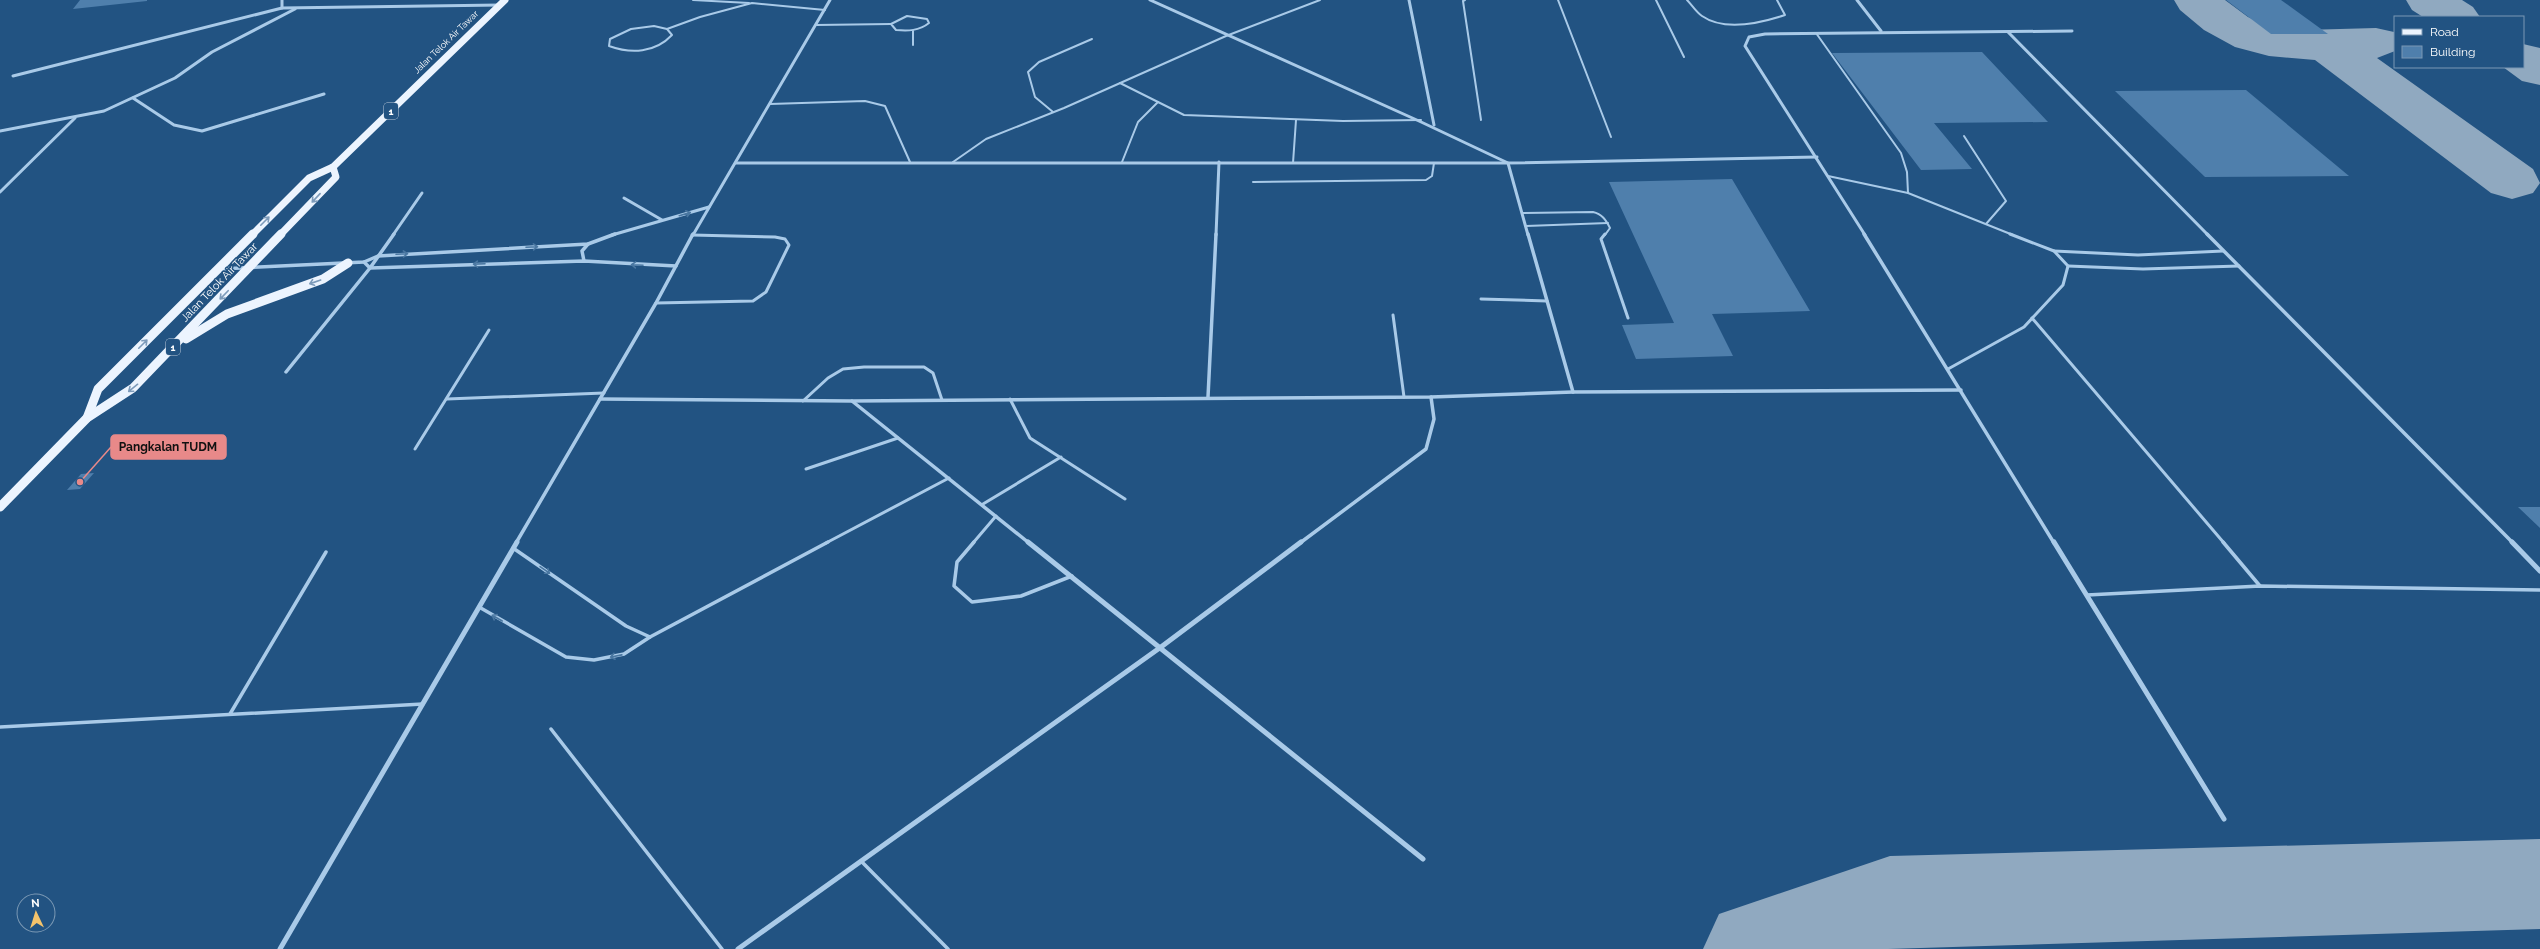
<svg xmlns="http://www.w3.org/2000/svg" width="2540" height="949" viewBox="0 0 2540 949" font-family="Raleway,sans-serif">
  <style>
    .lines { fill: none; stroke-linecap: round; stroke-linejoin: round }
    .taxiway { fill: #90a9c0; fill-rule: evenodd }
    .building { fill: #4f7fac }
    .lane-far2 { stroke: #a9cae8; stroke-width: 2 }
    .lane-far1 { stroke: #a9cae8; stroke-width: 3 }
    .lane { stroke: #a9cae8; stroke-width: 3.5 }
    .street-far2 { stroke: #a9cae8; stroke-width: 3 }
    .street-far1 { stroke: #a9cae8; stroke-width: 3.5 }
    .street { stroke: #a9cae8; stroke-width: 5 }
    .primary-far1 { stroke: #ecf4fe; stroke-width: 7 }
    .primary { stroke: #ecf4fe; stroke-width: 9 }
    .oneway { stroke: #7d9bba }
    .oneway2 { stroke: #4a77a1 }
    .labels { text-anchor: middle; stroke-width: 3; stroke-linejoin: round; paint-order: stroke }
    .far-street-label { font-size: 9px; fill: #fff; stroke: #225382 }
    .shield { fill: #225382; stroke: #bdcbda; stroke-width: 1 }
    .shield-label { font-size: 10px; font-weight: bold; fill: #fff }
    .street-label { font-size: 11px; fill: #fff; stroke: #225382 }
    .leader { fill: none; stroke: #e88989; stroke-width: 1.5 }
    .callout-dot { fill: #e88989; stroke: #225382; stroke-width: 1.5 }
    .callout { fill: #e88989; stroke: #e88989; stroke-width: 1.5 }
    .callout-label { font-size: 12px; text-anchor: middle; font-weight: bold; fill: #111 }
  </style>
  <rect width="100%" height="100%" fill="#225382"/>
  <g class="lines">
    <g class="taxiway">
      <polygon points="2174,0 2225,0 2248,17 2270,27 2304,30 2376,28 2394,32 2395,51 2377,58 2533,169 2540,183 2533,193 2512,199 2491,193 2315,60 2269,56 2235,47 2204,30 2180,10"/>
      <polygon points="2406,0 2462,0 2473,7 2480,17 2423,17 2412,10"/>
      <polygon points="2523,44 2540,48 2540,85 2522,81 2503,67 2523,67"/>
      <polygon points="2540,839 2540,929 1888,949 1703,949 1719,914 1890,856"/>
    </g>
  </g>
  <g class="building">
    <polygon points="80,0 147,0 147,1 73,9"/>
    <polygon points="2226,0 2281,0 2328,34 2271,34"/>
    <polygon points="1982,52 2048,122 1934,123 1972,169 1921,170 1832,53"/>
    <polygon points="2246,90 2349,176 2205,177 2115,91"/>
    <polygon points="1732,179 1810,311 1712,314 1733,356 1636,359 1622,325 1674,323 1609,182"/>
    <polygon points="94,473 80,489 67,490 81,474"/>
    <polygon points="2518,507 2540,507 2540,528"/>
  </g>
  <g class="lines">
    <g class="lane-far2">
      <polyline points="693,0 749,3"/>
      <polyline points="1465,0 1463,1 1481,120"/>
      <polyline points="1558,0 1611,137"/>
      <polyline points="1656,0 1684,57"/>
      <path d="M1687,0C1692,5 1696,12 1702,16C1725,32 1761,23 1785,15L1777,0"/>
      <path d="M907,16L927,19L929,23C919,31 908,31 896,30L891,24Z"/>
      <polyline points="816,25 891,24"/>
      <path d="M654,26L667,29L672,35C655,53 631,54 609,46L610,39L631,29Z"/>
      <polyline points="667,29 700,17 752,3 825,10"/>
      <polyline points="913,31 913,45"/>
      <polyline points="1816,33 1901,153 1907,172 1908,193"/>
      <polyline points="1120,83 1184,115 1343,121 1421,120"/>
      <polyline points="770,104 865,101 885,106 910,162"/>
      <polyline points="1053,112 1035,97 1028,72 1039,62 1092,39"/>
      <polyline points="1964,136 2006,201 1986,224"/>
      <polyline points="953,162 986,139 1064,108 1226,36 1320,0"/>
      <polyline points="1122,162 1138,122 1158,102"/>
      <polyline points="1293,163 1296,120"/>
      <polyline points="1828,176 1908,193 2013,235"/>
      <polyline points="1253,182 1426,180 1432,176 1434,163"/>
      <path d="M1522,213L1593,212C1602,214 1606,220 1610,228L1605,235"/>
      <polyline points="1526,226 1608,223"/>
    </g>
    <g class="lane-far1">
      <polyline points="1605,234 1601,239 1628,318"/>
      <polyline points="2054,251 2138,255 2223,251"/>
      <polyline points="2068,266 2143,269 2239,266"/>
      <polyline points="1481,299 1547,301"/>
      <polyline points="656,303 753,301 766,292 789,245 785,239 775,237 692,235"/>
      <polyline points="1393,315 1404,397"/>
      <polyline points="2032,318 2224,543"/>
      <polyline points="1948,369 2024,327 2063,285 2068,266 2054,251 2010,234"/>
      <polyline points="447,399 604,393"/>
      <polyline points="1010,399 1030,438 1125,499"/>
      <polyline points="803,401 828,378 843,369 864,367 924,367 933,373 942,400"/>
      <polyline points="415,449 489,330"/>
      <polyline points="806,469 898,438"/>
      <polyline points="983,504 1061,457"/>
      <polyline points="826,543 949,478"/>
      <polyline points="973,543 996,516"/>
    </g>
    <g class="lane">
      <polyline points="974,542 957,562 954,586 972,602 1021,596 1072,576"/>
      <polyline points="2223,542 2260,586"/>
      <polyline points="513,548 626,626 650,637"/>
      <polyline points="2087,595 2260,586 2540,590"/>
      <polyline points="479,607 566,657 594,660 624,654 650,637 828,542"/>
      <polyline points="230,714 326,552"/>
      <polyline points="0,727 423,704"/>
      <polyline points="551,729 722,949"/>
      <polyline points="861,861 948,949"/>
    </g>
    <g class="street-far2">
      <polyline points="282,0 282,8"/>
      <polyline points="1150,0 1419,121 1508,163 1528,235"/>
      <polyline points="1409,0 1434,125"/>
      <polyline points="1857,0 1881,31"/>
      <polyline points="2008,32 2208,235"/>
      <polyline points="13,76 282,8 500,5"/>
      <polyline points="133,98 174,125 202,131 324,94"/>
      <polyline points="0,131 104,111 175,78 212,52 295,9"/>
      <polyline points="736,163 1508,163 1817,157"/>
      <polyline points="0,192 75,118"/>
      <polyline points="624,198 662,220"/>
      <polyline points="393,235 422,193"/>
      <polyline points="612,235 709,207"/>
      <polyline points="693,235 830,0"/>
      <polyline points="1216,235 1219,162"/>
      <polyline points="1865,235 1745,46 1749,37 1765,34 2072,31"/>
    </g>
    <g class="street-far1">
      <polyline points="1528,234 1573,392"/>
      <polyline points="1864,234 2054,543"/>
      <polyline points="2207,234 2513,543"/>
      <polyline points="584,261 582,251 588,244"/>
      <polyline points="364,262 370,268 584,261 676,266"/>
      <polyline points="219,269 364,262 378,256 588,244 615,234"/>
      <polyline points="286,372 370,268 394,234"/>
      <polyline points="1208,397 1216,234"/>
      <polyline points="600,399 852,401 1431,397 1573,392 1961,390"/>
      <polyline points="852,401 1029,543"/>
      <polyline points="516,543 656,303 693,234"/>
      <polyline points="1300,543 1426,449 1434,419 1431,397"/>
    </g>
    <g class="street">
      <polyline points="1028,542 1423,859"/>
      <polyline points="2054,542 2224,819"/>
      <polyline points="2512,542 2540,571"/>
      <polyline points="280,949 517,542"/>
      <polyline points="738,949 1161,647 1301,542"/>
    </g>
    <g class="primary-far1">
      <polyline points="252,235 309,178 333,167 505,0"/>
      <polyline points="280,235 336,177 333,167"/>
    </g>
    <g class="primary">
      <polyline points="186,339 227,314 323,279 348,263"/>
      <polyline points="87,418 98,389 253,234"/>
      <polyline points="0,507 87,418 133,388 281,234"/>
    </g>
  </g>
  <defs><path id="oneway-shaft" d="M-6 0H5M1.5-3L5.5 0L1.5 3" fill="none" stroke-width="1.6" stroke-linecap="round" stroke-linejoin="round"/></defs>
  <g class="oneway">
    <use href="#oneway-shaft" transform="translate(316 198) rotate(133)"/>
    <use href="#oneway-shaft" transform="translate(265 221) rotate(-45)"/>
    <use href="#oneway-shaft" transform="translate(315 282) rotate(161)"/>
    <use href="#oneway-shaft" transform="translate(224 295) rotate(134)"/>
    <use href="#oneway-shaft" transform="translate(143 344) rotate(-45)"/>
    <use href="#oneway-shaft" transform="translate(133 388) rotate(141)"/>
  </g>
  <g class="oneway2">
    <use href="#oneway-shaft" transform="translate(685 214) rotate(-16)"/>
    <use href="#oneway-shaft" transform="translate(532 247) rotate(-3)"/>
    <use href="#oneway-shaft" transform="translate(402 254) rotate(-3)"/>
    <use href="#oneway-shaft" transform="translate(479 264) rotate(178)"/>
    <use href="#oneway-shaft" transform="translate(637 265) rotate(-177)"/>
    <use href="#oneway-shaft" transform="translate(545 570) rotate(35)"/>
    <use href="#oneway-shaft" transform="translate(497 618) rotate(-150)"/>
    <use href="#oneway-shaft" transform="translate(616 656) rotate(169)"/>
  </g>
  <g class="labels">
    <g class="far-street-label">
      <text transform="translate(446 42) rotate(-44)" y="3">Jalan Telok Air Tawar</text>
    </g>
    <g class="shield">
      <rect x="384" y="103" width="14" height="16" rx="3"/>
      <rect x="166" y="339" width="14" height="16" rx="3"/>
    </g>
    <g class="shield-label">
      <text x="391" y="115">1</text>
      <text x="173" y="351">1</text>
    </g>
    <g class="street-label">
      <text transform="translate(219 282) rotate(-46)" y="4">Jalan Telok Air Tawar</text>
    </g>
  </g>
  <path class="leader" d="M80 482L111 447"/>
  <circle class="callout-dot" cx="80" cy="482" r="4"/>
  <rect class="callout" x="111" y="435" width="115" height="24" rx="4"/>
  <g class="callout-label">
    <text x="168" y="451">Pangkalan TUDM</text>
  </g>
  <rect x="2394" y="16" width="130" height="52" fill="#225382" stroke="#7a98b4"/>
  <rect x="2402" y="29" width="20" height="6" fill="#ecf4fe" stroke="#7a98b4"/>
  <text x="2430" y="36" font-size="12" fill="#ffffff">Road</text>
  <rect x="2402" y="46" width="20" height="12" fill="#4f7fac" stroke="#7a98b4"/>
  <text x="2430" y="56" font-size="12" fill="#ffffff">Building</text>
  <g transform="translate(36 913) rotate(356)"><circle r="19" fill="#225382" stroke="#7a98b4"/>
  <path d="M0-3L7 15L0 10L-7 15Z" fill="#f4c36b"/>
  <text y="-6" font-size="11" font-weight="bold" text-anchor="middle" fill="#ffffff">N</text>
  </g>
</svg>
